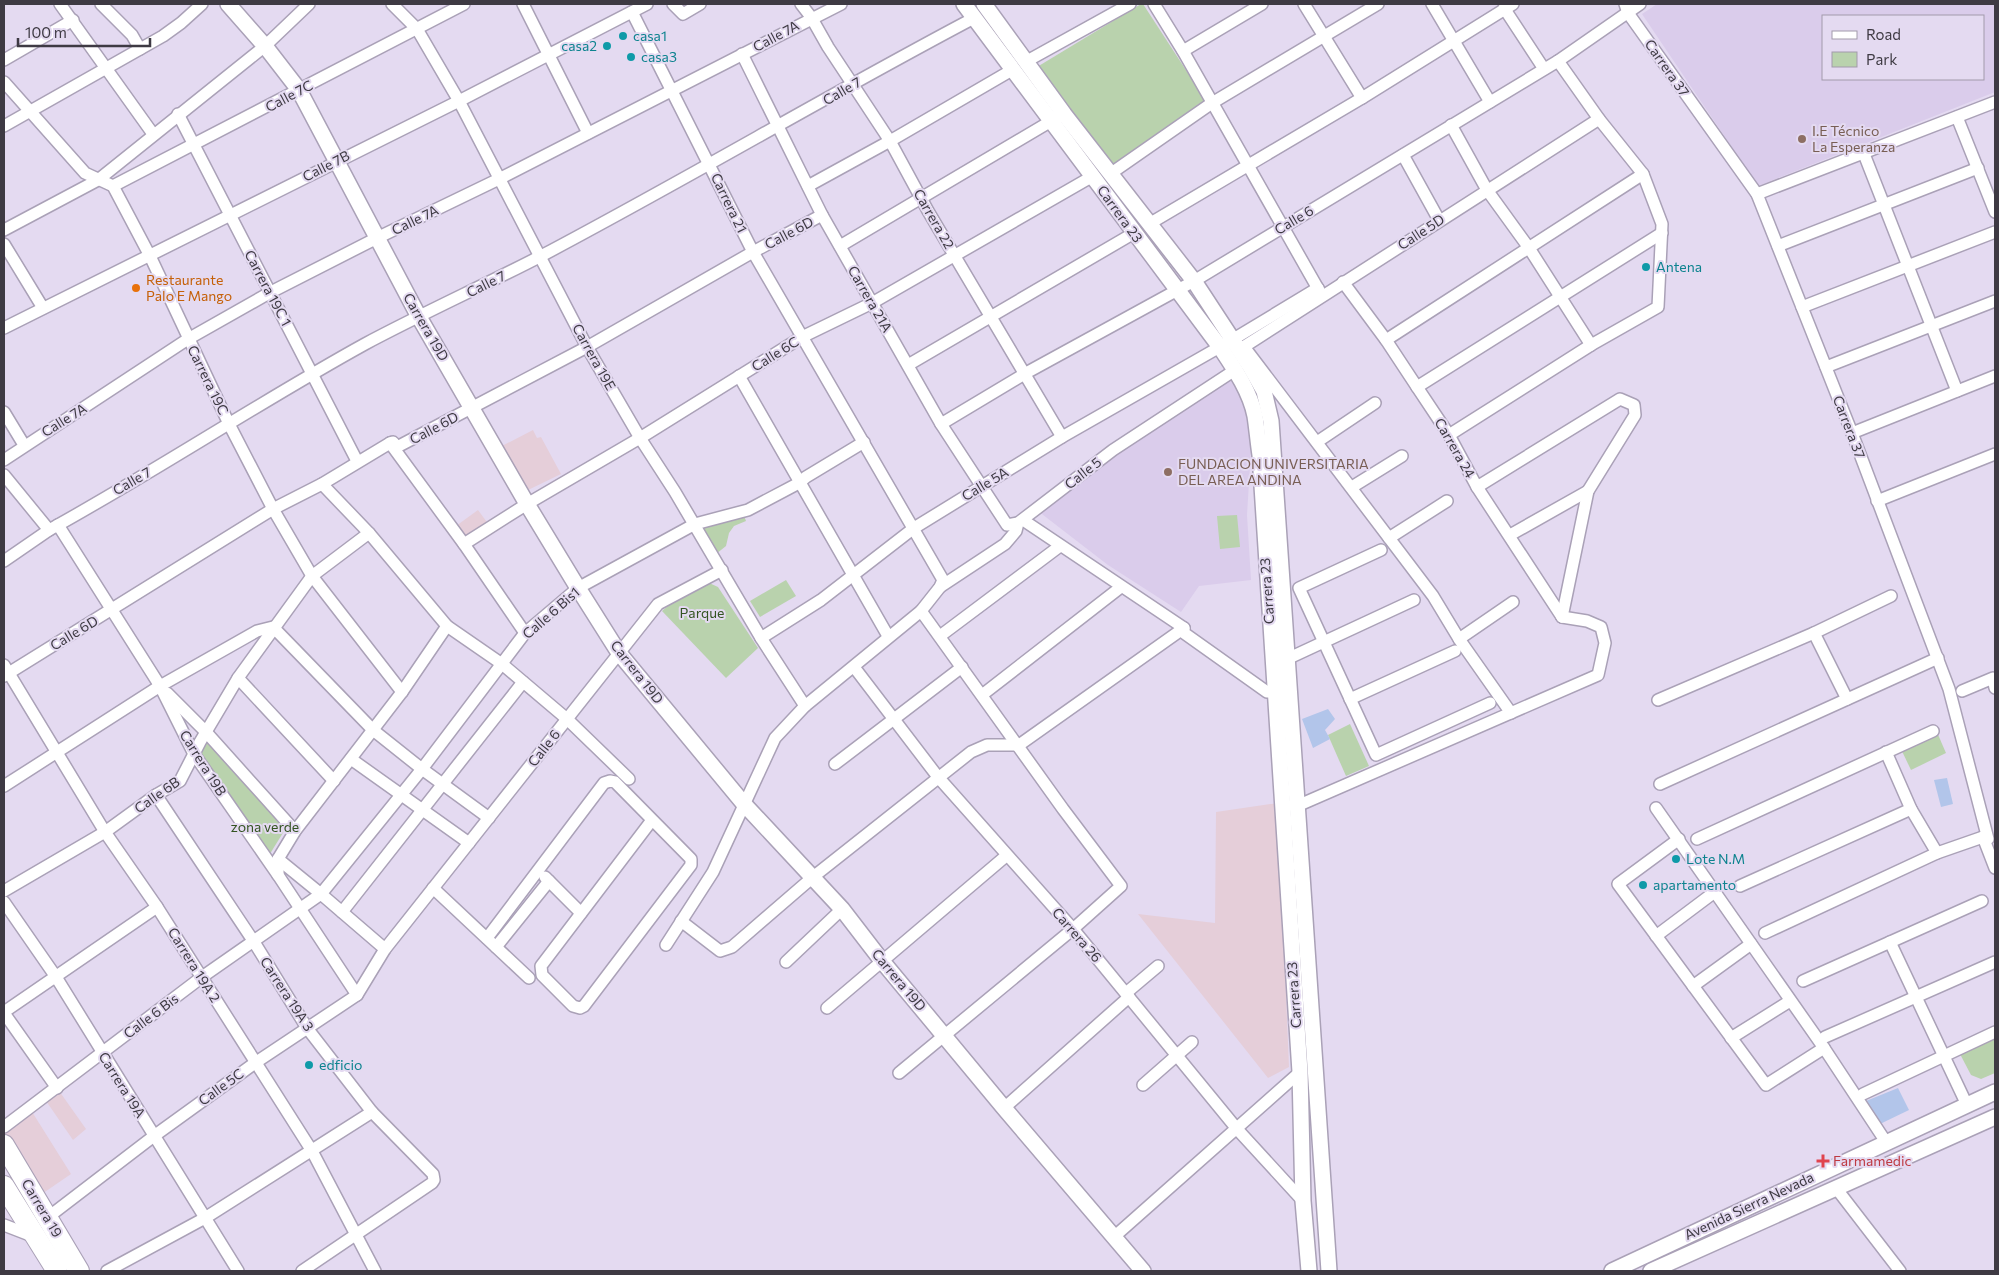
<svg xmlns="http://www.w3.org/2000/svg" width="1999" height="1275" viewBox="0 0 1999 1275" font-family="Commissioner,sans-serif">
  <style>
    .commercial { fill: #e5ced9 }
    .built { fill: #dacceb; fill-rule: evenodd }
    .green { fill: #b9d2ad }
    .water { fill: #b2c5ea }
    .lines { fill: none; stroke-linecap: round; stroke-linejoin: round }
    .street-casing { stroke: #aaa1b7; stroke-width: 14 }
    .secondary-casing { stroke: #aaa1b7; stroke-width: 18 }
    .highway-casing { stroke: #aaa1b7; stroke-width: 22 }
    .street { stroke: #fff; stroke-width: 11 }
    .secondary { stroke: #fff; stroke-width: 15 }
    .highway { stroke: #fff; stroke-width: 20 }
    .culture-dot { fill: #0f9aa8; stroke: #e4daf1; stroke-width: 2 }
    .education-dot { fill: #8d6e63; stroke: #e4daf1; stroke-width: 2 }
    .food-dot { fill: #e8710a; stroke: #e4daf1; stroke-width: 2 }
    .health-dot { fill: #e0444e; stroke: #e4daf1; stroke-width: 2 }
    .labels { text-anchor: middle; stroke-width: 4; stroke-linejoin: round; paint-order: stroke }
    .culture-label { font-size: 14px; fill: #0d838f; stroke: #e4daf1; text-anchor: start }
    .street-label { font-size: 14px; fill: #3e3a43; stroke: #e4daf1 }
    .education-label { font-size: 14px; fill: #785e54; stroke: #e4daf1; text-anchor: start }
    .food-label { font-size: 14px; fill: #c56008; stroke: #e4daf1; text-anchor: start }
    .park-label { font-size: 14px; fill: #345422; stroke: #e4daf1 }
    .health-label { font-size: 14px; fill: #be3a42; stroke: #e4daf1; text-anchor: start }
  </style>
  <rect width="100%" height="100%" fill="#e4daf1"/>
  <g class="commercial">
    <polygon points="533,430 537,438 541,437 561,474 524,492 500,447"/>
    <polygon points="478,510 489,525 466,538 456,526"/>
    <polygon points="1278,803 1289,1067 1268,1078 1138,914 1215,923 1216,812"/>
    <polygon points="57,1088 86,1129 73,1140 44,1098"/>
    <polygon points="29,1107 71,1174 36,1198 4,1145 4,1126"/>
  </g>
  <g class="built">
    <path d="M1657,4H1995V92L1758,186L1642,14ZM1823,16H1983V79H1823Z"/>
    <polygon points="1231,374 1246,404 1252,434 1247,515 1251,580 1199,586 1181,612 1108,565 1038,511 1118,447"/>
  </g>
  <g class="green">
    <polygon points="1141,4 1143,4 1210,107 1113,170 1037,67"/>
    <polygon points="743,513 746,521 734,526 729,533 726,546 716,554 700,531 701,524"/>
    <polygon points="1237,515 1240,547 1220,549 1217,516"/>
    <polygon points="786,580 796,596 760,617 750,601"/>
    <polygon points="697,582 707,582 718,587 758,648 726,678 662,611"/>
    <polygon points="1350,724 1369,766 1346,776 1328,735"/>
    <polygon points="1936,730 1946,753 1911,770 1900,747"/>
    <polygon points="207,739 286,828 268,857 198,755"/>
    <polygon points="1995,1038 1995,1073 1981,1079 1971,1075 1960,1054"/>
  </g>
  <g class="water">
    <polygon points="1328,709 1335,719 1325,730 1330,739 1313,748 1302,719"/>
    <polygon points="1947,778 1953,804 1941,807 1934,780"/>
    <polygon points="1898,1088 1909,1110 1880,1124 1866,1101"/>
  </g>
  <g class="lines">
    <defs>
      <g id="street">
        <polyline points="60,4 153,134"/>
        <polyline points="101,4 132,35 140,49"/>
        <polyline points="392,4 417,29 459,101 587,347 640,438 675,492 761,638 805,706"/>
        <polyline points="523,4 588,133"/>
        <polyline points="673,4 683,14 700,4"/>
        <polyline points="801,4 811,17 828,47 890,141 928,211 1062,437"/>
        <polyline points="1154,4 1183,51 1321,294"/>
        <polyline points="1304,4 1362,98"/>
        <polyline points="1432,4 1490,102"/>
        <polyline points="1625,4 1628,13 1757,194 1852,433 1949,689 1988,839 1983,837 1995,868"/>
        <polyline points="1504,8 1544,69"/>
        <polyline points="632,12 753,252 943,580 940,587 921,611 805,706 775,738 713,872 666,945"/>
        <polyline points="1183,51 1262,4"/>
        <polyline points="742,54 822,215 941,424 1007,525 1018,523"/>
        <polyline points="4,60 73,20"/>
        <polyline points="1027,61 1130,4"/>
        <polyline points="4,82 85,173 113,186 150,256 229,424 273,509 312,576 402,692"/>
        <polyline points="178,114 357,461"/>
        <polyline points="1957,117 1995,212"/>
        <polyline points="1451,125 1487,190 1529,248 1591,345"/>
        <polyline points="4,126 163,36 181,23 202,4"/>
        <polyline points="1864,154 1957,391"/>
        <polyline points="1403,155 1439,220"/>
        <polyline points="1110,174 1212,103 1378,4"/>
        <polyline points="113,186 464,4"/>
        <polyline points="808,186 890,141 1012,70"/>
        <polyline points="1757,194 1995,102"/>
        <polyline points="1149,224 1362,98 1513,4"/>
        <polyline points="4,230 98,180 265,46 309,4"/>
        <polyline points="4,244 43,308"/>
        <polyline points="840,246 1058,117"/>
        <polyline points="1778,246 1978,168"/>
        <polyline points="1343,282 1386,340 1417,387 1449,435 1477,487 1562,617"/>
        <polyline points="1802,307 1995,232"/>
        <polyline points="4,328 459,101 647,4"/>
        <polyline points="1386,340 1643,174"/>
        <polyline points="908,365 1134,233"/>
        <polyline points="1826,367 1995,301"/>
        <polyline points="739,376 888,636"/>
        <polyline points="1417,387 1662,233"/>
        <polyline points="4,412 24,445"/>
        <polyline points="941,424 1026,373 1194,281 1558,61 1640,4"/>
        <polyline points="1852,433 1995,376"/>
        <polyline points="1449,435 1591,345 1658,307 1662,224 1643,174 1599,119 1558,61"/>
        <polyline points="1317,442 1375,403"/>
        <polyline points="390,443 464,544 525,633"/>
        <polyline points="4,460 188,339 271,292 377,238 499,179 841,4"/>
        <polyline points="4,475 49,530"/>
        <polyline points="322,484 369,533 447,626 502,664 567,719 629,779"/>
        <polyline points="1352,487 1402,456"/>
        <polyline points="1477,487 1620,399 1634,405 1635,415 1588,491 1562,617"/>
        <polyline points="1877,501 1995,454"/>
        <polyline points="1023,520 1184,628 1184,633 1267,692 1274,692"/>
        <polyline points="58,525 160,686 194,754 278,875 357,995"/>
        <polyline points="1510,535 1588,491"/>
        <polyline points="1389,538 1447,501"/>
        <polyline points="464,544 527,504 640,438 802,337 872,303 1093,176"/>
        <polyline points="1381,550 1299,588 1376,755 1490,703"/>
        <path d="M4,561L49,530C156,471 258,403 365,344C423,313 483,286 541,256C687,179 828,95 974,18"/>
        <polyline points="940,587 1005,544 1016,531 1018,523 1113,450 1235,370"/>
        <polyline points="1814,633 1847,699"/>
        <polyline points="940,636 1060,546"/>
        <polyline points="761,638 821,600 914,528 1062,437 1232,340 1318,288"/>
        <polyline points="1459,639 1513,602"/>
        <polyline points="1287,659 1414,600"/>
        <polyline points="4,665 105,832 157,907 312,1151 375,1271"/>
        <polyline points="854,667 938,777 1073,929 1237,1129 1303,1201"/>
        <polyline points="4,676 273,509 322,484 390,443 393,442 397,447 587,347 753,252 822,215"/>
        <polyline points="238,678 334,781"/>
        <polyline points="1962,691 1993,678 1995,688"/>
        <polyline points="167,693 206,732 295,831"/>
        <polyline points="982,695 1121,587"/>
        <polyline points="1350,699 1455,651"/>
        <polyline points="1658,700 1814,633 1891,596"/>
        <polyline points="1511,713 1459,639 1433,596 1245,348 1245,346 1599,119"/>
        <polyline points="1886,752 1911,809 1937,853"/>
        <polyline points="351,759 469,843"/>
        <polyline points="835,764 962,667"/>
        <polyline points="1660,784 1938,658"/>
        <polyline points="4,786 160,686 257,631 273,627 373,730 422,769 489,818"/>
        <polyline points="156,795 254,942 307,1028 372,1112 433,1174 434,1180 432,1183 302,1271"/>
        <polyline points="1297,806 1598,675 1605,643 1601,627 1587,621 1562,617"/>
        <polyline points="1656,808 1824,1048 1886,1142"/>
        <polyline points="1679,839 1618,884 1766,1085 1824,1048"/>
        <polyline points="1697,839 1933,731"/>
        <polyline points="278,859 321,894 385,949"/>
        <polyline points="278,875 278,859 295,831 402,692 447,626"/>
        <polyline points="545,877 581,913"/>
        <polyline points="1740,886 1911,809"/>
        <polyline points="433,888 529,978"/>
        <polyline points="4,891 105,832 156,795 180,781 200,742 238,678 312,576 369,533"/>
        <polyline points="4,902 56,977 238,1271"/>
        <polyline points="342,912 523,682"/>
        <polyline points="681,921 720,951 732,947 813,877 971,752 987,745 1019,745 1184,628"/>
        <polyline points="1765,933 1937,853 1983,837"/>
        <polyline points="1656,936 1716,891"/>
        <polyline points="487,938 604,783 610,781 615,782 691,859 691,865 584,1006 580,1008 573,1006 542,975 541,966 652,820"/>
        <polyline points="1890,942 1967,1105"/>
        <polyline points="496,947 549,881"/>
        <polyline points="786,962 842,909"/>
        <polyline points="1803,981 1982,901"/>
        <polyline points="1693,986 1751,944"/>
        <polyline points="1126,993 1158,966"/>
        <polyline points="827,1008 1006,856"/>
        <polyline points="4,1012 157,907"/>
        <polyline points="4,1013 57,1088"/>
        <polyline points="1825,1037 1995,962"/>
        <polyline points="1731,1038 1790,1001"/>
        <polyline points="899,1073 1073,929 1121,886 1063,809 921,611"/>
        <polyline points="1143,1085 1192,1042"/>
        <polyline points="1863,1094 1995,1032"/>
        <polyline points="1004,1108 1129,997"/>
        <polyline points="4,1127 202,977 321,894 422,769 525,633 578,588 695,524 748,510 799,483 806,477 864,442"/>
        <polyline points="1836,1188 1900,1271"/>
        <polyline points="47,1218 154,1136 255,1063 357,995 385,949 658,604 722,570"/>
        <polyline points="4,1225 35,1237"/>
        <polyline points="1115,1236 1300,1072"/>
        <polyline points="107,1271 205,1218 372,1112"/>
      </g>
      <g id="secondary">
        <polyline points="228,4 265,46 299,90 419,317 527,504 578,588 619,653 744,804 842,909 882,961 1004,1108 1143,1271"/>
        <path d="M964,4L1220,347C1234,368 1250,391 1255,416C1257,429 1258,442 1260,455L1300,1072L1303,1201L1309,1271"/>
        <polyline points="984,4 1064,114 1194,281 1251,368 1264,391 1271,421 1329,1271"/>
        <polyline points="1612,1271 1995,1092"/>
        <polyline points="1651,1271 1995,1117"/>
      </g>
      <g id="highway">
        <polyline points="4,1145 79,1271"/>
        <polyline points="4,1186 57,1271"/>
      </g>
    </defs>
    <use href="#street" class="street-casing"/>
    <use href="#secondary" class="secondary-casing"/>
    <use href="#highway" class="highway-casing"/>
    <use href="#street" class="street"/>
    <use href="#secondary" class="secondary"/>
    <use href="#highway" class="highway"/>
  </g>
  <g class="culture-dot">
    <circle cx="623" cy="36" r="5"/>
    <circle cx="607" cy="46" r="5"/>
    <circle cx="631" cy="57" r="5"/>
    <circle cx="1646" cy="267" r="5"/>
    <circle cx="1676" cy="859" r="5"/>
    <circle cx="1643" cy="885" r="5"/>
    <circle cx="309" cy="1065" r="5"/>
  </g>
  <g class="education-dot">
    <circle cx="1802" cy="139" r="5"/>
    <circle cx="1168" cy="472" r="5"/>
  </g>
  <circle class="food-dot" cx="136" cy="288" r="5"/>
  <path class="health-dot" d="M1820.5 1153.5h5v5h5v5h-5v5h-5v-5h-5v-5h5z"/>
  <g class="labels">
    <g class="culture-label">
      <text x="633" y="41">casa1</text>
      <text x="597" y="51" text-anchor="end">casa2</text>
      <text x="641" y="62">casa3</text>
      <text x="1656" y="272">Antena</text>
      <text x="1686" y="864">Lote N.M</text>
      <text x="1653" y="890">apartamento</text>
      <text x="319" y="1070">edficio</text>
    </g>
    <g class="street-label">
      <text transform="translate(776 36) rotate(-28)" y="5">Calle 7A</text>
      <text transform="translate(1667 68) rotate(55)" y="5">Carrera 37</text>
      <text transform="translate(842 91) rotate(-30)" y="5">Calle 7</text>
      <text transform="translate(289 96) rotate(-28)" y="5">Calle 7C</text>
      <text transform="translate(326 166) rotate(-27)" y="5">Calle 7B</text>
      <text transform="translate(729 203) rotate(64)" y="5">Carrera 21</text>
      <text transform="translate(1120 214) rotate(54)" y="5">Carrera 23</text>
      <text transform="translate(934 219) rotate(60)" y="5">Carrera 22</text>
      <text transform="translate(415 220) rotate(-26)" y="5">Calle 7A</text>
      <text transform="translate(1294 220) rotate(-31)" y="5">Calle 6</text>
      <text transform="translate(1421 232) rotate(-33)" y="5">Calle 5D</text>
      <text transform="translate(789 233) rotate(-28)" y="5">Calle 6D</text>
      <text transform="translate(486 284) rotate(-27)" y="5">Calle 7</text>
      <text transform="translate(268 288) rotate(62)" y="5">Carrera 19C 1</text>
      <text transform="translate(870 299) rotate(60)" y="5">Carrera 21A</text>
      <text transform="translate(426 327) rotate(60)" y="5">Carrera 19D</text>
      <text transform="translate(775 354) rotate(-32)" y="5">Calle 6C</text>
      <text transform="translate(594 357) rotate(61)" y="5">Carrera 19E</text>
      <text transform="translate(208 380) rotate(64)" y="5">Carrera 19C</text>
      <text transform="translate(64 420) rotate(-32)" y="5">Calle 7A</text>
      <text transform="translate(1849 427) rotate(69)" y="5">Carrera 37</text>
      <text transform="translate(434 428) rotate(-28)" y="5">Calle 6D</text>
      <text transform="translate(1455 448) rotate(60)" y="5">Carrera 24</text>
      <text transform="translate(1083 473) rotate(-38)" y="5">Calle 5</text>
      <text transform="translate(132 481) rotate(-30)" y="5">Calle 7</text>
      <text transform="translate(985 484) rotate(-31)" y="5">Calle 5A</text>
      <text transform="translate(1267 591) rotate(-94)" y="5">Carrera 23</text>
      <text transform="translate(551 613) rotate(-41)" y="5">Calle 6 Bis1</text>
      <text transform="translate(74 633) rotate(-31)" y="5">Calle 6D</text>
      <text transform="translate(637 672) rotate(52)" y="5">Carrera 19D</text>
      <text transform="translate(544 748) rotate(-52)" y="5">Calle 6</text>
      <text transform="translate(203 763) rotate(58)" y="5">Carrera 19B</text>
      <text transform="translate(157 795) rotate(-35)" y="5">Calle 6B</text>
      <text transform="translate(1077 935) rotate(49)" y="5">Carrera 26</text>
      <text transform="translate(194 965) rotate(58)" y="5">Carrera 19A 2</text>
      <text transform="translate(899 980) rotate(50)" y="5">Carrera 19D</text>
      <text transform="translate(287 994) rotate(57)" y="5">Carrera 19A 3</text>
      <text transform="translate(1294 995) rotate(-94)" y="5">Carrera 23</text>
      <text transform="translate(151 1016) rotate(-37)" y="5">Calle 6 Bis</text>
      <text transform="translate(122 1085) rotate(58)" y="5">Carrera 19A</text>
      <text transform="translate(221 1087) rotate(-36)" y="5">Calle 5C</text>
      <text transform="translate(1749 1206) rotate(-25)" y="5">Avenida Sierra Nevada</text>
      <text transform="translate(42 1208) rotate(59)" y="5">Carrera 19</text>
    </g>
    <g class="education-label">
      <text x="1812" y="136">I.E Técnico<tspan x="1812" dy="16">La Esperanza</tspan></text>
      <text x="1178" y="469">FUNDACION UNIVERSITARIA<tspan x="1178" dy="16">DEL AREA ANDINA</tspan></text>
    </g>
    <g class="food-label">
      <text x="146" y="285">Restaurante<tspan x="146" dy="16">Palo E Mango</tspan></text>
    </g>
    <g class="park-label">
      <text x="702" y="618">Parque</text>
      <text x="265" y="832">zona verde</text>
    </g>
    <g class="health-label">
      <text x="1833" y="1166">Farmamedic</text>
    </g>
  </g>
  <rect width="1999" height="1275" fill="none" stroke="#3e3a43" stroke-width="10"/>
  <rect x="1822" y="15" width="162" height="65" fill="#e4daf1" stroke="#a29aab"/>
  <rect x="1832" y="31" width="25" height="8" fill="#ffffff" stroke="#a29aab"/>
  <text x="1866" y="40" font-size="15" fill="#3e3a43">Road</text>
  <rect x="1832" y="52" width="25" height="15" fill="#b9d2ad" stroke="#a29aab"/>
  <text x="1866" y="65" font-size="15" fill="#3e3a43">Park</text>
  <path d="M18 38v8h132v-8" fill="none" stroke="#3e3a43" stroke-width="2.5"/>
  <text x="25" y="38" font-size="15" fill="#3e3a43" stroke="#e4daf1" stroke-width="4" paint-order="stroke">100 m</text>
</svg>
